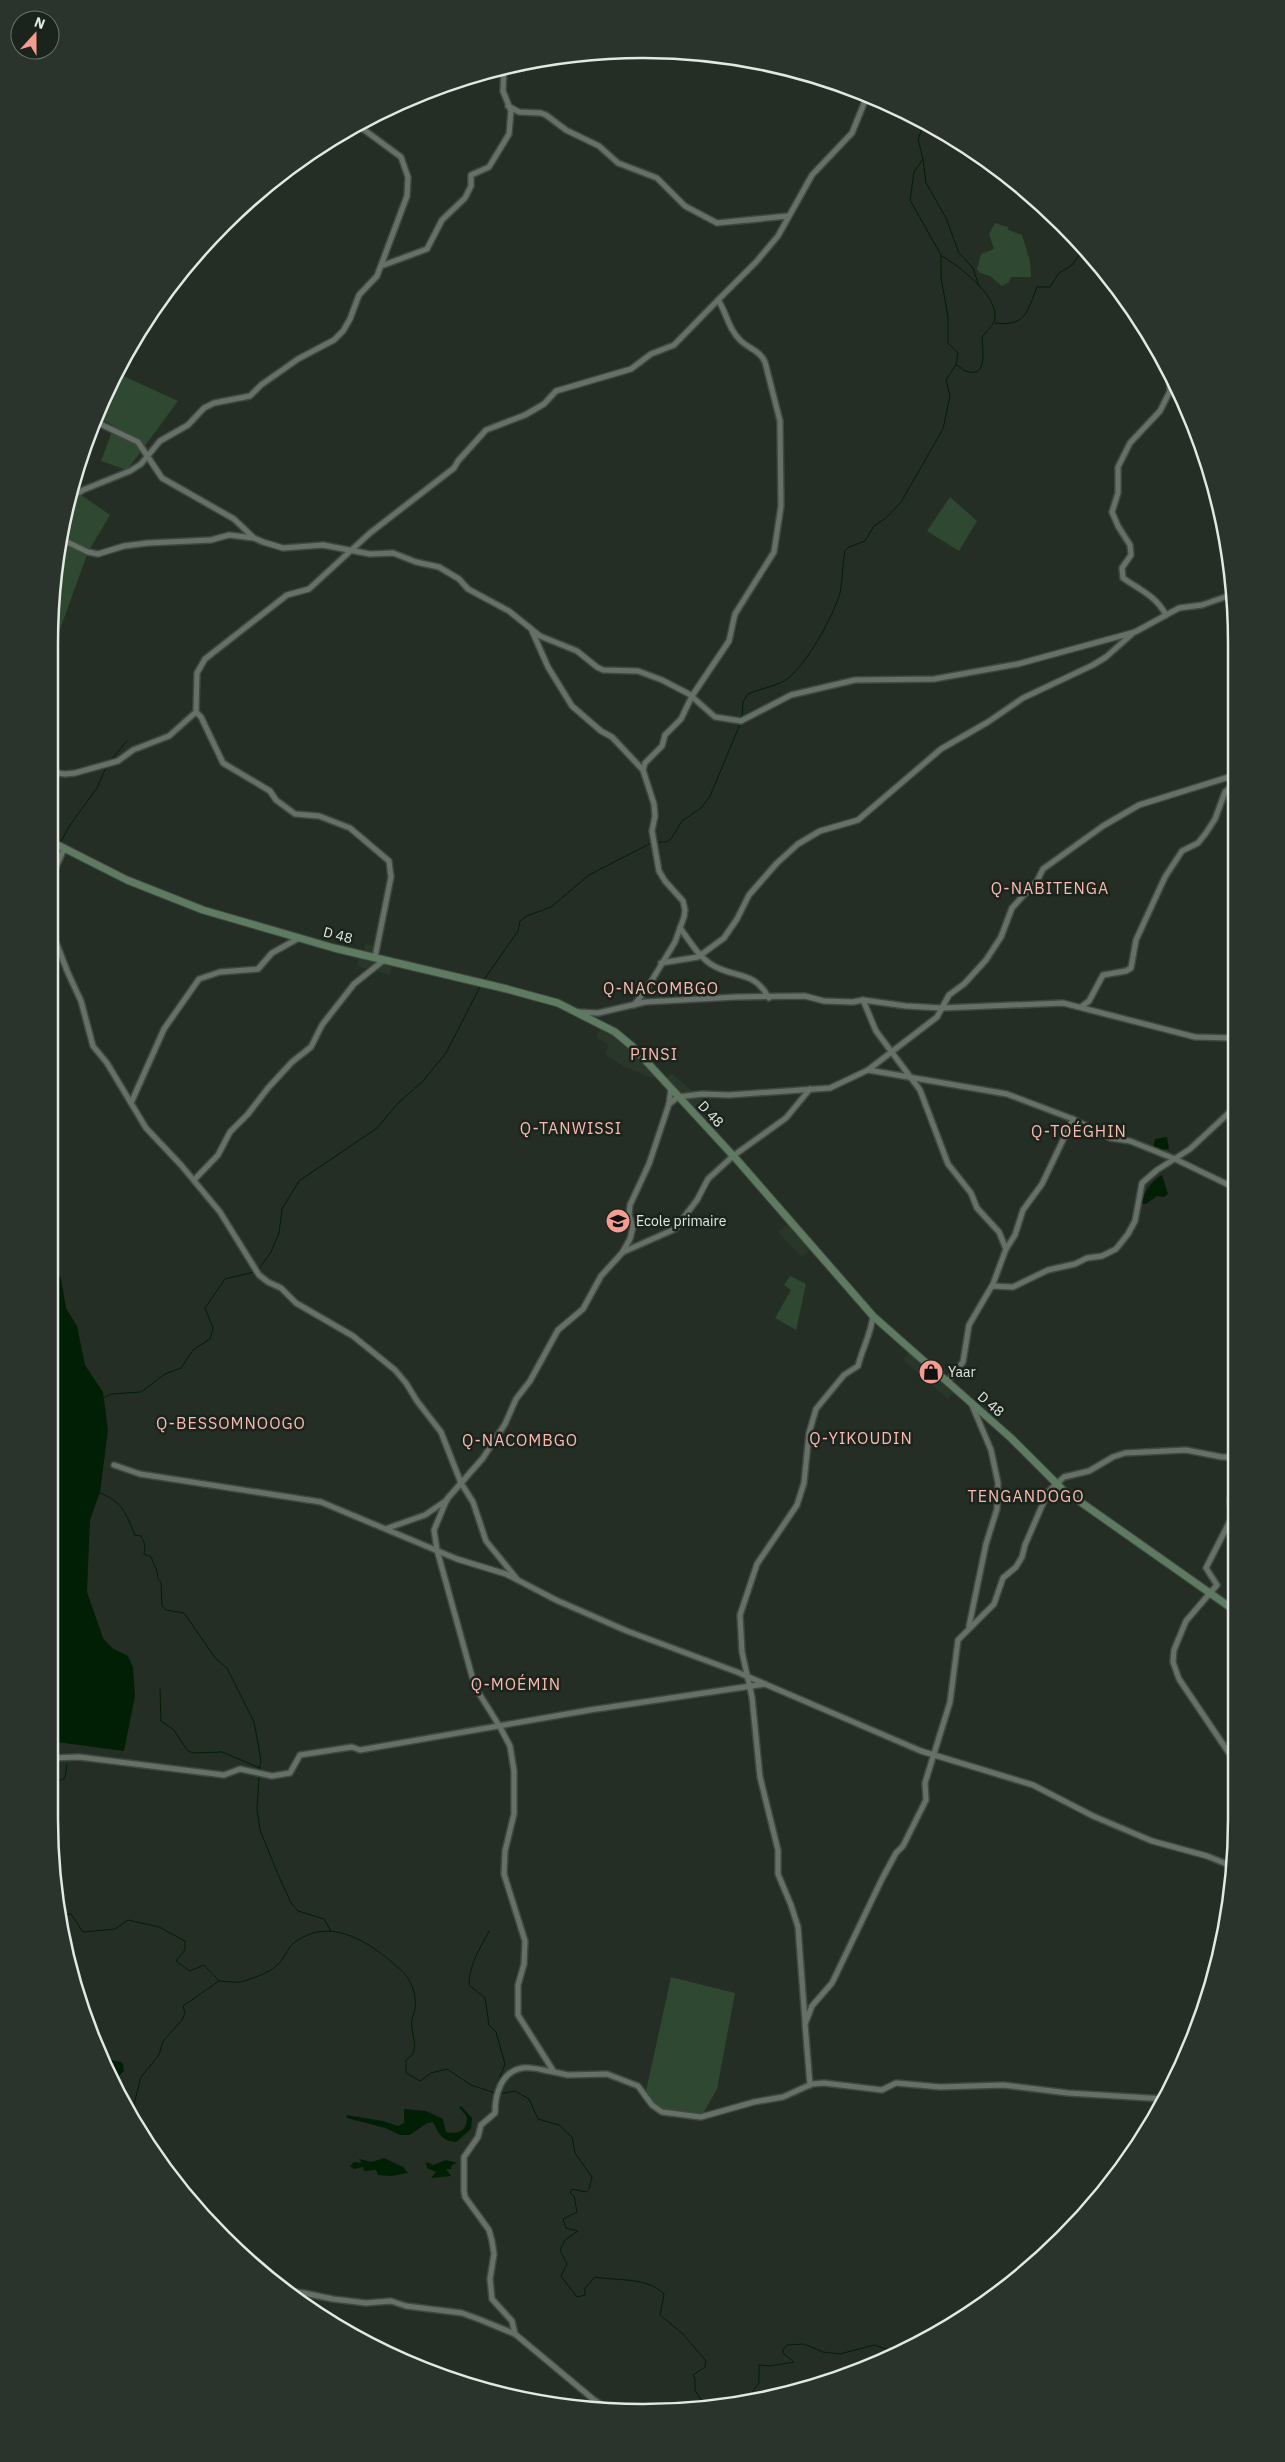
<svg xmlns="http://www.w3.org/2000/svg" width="1285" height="2462" viewBox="0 0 1285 2462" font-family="'IBM Plex Sans',sans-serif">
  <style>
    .built { fill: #28372a }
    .green { fill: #2f4832 }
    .water { fill: #001f04 }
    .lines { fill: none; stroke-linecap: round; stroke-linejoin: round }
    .stream { stroke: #001f04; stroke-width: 1 }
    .street-casing { stroke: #414841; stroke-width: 8 }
    .secondary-casing { stroke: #414841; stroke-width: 9 }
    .street { stroke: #657066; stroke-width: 5 }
    .secondary { stroke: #5e7b62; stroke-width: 7 }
    .labels { text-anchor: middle; stroke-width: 5; stroke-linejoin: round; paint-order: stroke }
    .street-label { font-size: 14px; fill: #e2e8e2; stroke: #1b241c }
    .poi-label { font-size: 14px; fill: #e2e8e2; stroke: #1b241c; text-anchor: start }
    .quarter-label { font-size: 16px; letter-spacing: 1px; fill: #fcb9b0; stroke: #1b241c }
    .rim { fill: none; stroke: #e2e8e2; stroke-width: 2.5 }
  </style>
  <rect width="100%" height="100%" fill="#252e25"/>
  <g class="built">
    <polygon points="366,944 377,947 375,957 393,961 390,975 357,966 360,954 363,954"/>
    <polygon points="602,1025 615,1032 657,1074 652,1078 623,1066 605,1054 609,1045 596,1037"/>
    <polygon points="671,1073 706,1103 694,1114 663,1081"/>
    <polygon points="790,1222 812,1248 802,1257 778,1232"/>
    <polygon points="910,1350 956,1389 948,1399 903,1360"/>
  </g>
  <g class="green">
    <polygon points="995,223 1008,227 1008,230 1022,235 1030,261 1031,277 1011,277 1009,282 1002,286 990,276 980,273 977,269 981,254 994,249 989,234"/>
    <polygon points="121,375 178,401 127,470 101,461 114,426 102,419"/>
    <polygon points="78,493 110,515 88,552 55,643 50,643 50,604 67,500"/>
    <polygon points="950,497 977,521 959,551 927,531"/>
    <polygon points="790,1276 806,1284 796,1330 775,1318 791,1290 784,1285"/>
    <polygon points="671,1977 735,1993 717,2089 701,2117 662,2112 645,2096"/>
  </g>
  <g class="water">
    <polygon points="1167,1137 1169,1149 1158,1150 1153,1148 1155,1139"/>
    <path d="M1162,1175L1168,1194L1164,1197L1157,1196L1146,1204H1141C1144,1192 1151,1181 1162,1175Z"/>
    <polygon points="49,1253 61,1279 66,1308 77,1326 85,1365 103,1392 108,1430 100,1492 90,1520 87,1592 103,1638 112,1648 128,1656 133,1667 135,1696 124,1751 49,1741"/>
    <polygon points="102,2058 121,2062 123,2064 124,2071 113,2082"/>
    <path d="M461,2106L472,2118L471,2129L456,2142C442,2141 439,2134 433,2122L427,2123L410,2135H400L385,2128L347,2118L346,2115L383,2121L398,2126L404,2123V2109L426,2111L443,2119L446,2132C460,2135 467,2130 467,2117L459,2107Z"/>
    <polygon points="384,2158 403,2167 408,2173 391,2176 378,2175 376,2170 364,2171 363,2167 354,2169 350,2166 354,2162 362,2163 359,2159 372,2162"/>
    <polygon points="446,2160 457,2163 452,2165 451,2169 446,2169 451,2176 431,2178 436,2172 427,2168 426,2162 433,2165"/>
  </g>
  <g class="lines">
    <g class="stream">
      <polyline points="923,159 926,183 946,218 959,253 973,268 979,286"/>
      <path d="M942,256C959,266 997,295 995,317C995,324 987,331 982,337C982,346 989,380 966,371C962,370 960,366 956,365"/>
      <path d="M995,323C1026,327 1027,312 1037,287H1050L1059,273L1072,265L1082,251"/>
      <path d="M742,718L743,702L748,694C759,689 773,687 784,681C804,670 834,615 840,593C843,579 842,565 845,551L849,547L865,541L874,526L886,518L901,502L943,429L950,396L946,380L956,365L958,353L948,343V317L941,277V255L910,200L914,172L923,159L918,139L924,123"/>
      <polyline points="111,760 127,741"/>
      <polyline points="655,842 666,842 671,839 682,821 701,808 710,796 741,722"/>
      <polyline points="60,843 70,825 97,788 107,765"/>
      <polyline points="50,869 59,849"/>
      <polyline points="483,981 518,931 520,921 527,916 551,907 589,875 651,843"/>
      <polyline points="258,1270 271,1252 279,1233 282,1209 299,1181 377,1128 398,1103 422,1082 446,1053 481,985"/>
      <polyline points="103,1398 111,1394 141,1392 165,1374 181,1368 193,1350 210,1339 213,1328 205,1308 225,1279 254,1272"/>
      <path d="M98,1492C123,1502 125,1512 135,1535L141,1536L145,1545L144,1554L151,1557L157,1571L158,1579L161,1582L162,1606L166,1610L184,1613L216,1659L227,1668L254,1722L261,1760L259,1772"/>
      <polyline points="160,1689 161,1721 174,1730 187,1750 192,1753 222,1752 260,1768"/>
      <polyline points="259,1776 257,1809 260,1830 277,1872 291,1903 298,1911 324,1919 331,1931"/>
      <polyline points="49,1786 65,1778 67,1764"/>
      <path d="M59,1919L63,1915L71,1914L83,1932L115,1929L128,1920L159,1927L185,1941V1950L176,1961L190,1971L204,1965L219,1981C225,1981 235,1983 241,1982C251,1979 269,1973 276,1966C284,1960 287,1948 295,1942C333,1915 372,1944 402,1971C413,1981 419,2002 413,2016C407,2032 424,2049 406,2060V2073L420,2081L431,2073L447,2069L471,2085L495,2093"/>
      <path d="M489,1931C480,1949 469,1964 469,1985L485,1998L489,2025L496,2032L505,2064L494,2093"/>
      <path d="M499,2094L515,2091L529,2099L538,2119L559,2125L572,2137L575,2153L592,2177L589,2189L586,2192L572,2189L570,2193L574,2196L577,2212L563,2219L566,2228L578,2231L565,2240L560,2250L567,2264L561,2276L577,2297L585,2295V2288L595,2277C617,2281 648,2277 664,2294L660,2315L682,2333L706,2361L705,2367L693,2375L695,2379V2390L703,2403L713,2405L718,2401L722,2405"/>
      <polyline points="128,2116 133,2108 141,2077 159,2055 163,2041 182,2020 185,2013 183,2006 219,1981"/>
      <polyline points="770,2397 767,2394 760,2397 752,2392 759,2383 759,2365 770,2366 794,2362 783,2353 783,2350 787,2345 804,2344 823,2352 840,2354 874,2345 899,2353"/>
    </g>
    <defs>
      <g id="street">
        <polyline points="508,106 519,112 541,113 546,115 566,130 599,146 618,163 657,178 685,206 717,223 788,216"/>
        <polyline points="357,123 363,129 373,116"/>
        <polyline points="381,266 427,249 442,220 465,198 471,186 471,175 489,167 509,134 511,111 503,91 504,68"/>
        <polyline points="1169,374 1170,391"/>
        <polyline points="94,421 138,442 162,478 234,519 254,538 263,542 283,548 323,545 370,554 393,553 416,562 439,567 459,579 468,589 509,611 540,636 577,651 597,667 603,670 638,671 662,680 689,694 715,717 741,721 791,695 855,680 934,679 1018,664 1135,632 1179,608 1202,605 1231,595"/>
        <polyline points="67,500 83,490 130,471 141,464 160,441 188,425 204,408 214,403 250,396 261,385 298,359 334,340 343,331 350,319 359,295 377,276 407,196 408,177 401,157 363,129"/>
        <polyline points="61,539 88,552 98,554 124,546 148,543 211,540 229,535 254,538"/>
        <path d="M1166,615C1156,596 1140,590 1123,578L1122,568L1131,555L1130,545L1118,526L1112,512L1118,493V467L1130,443L1160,411L1170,391L1175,386"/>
        <polyline points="532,631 548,667 572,706 601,731 612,737 643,770"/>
        <polyline points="196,712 201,717 223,763 270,791 276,800 295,814 319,816 350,828 389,861 391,877 375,957"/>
        <polyline points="50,772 65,774 75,773 118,761 133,750 169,736 196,712 197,673 205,659 287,595 309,589 370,533 454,468 458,461 486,430 525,415 544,404 556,391 631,369 651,354 674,345 718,300"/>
        <polyline points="50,880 64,849"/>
        <polyline points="50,921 52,932 68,973 81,1001 93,1046 107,1063 146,1128 181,1165 220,1212 259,1275 268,1282 281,1288 296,1303 353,1336 395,1370 406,1383 417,1401 441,1432 461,1483 473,1502 486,1541 517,1579"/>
        <path d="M680,928C690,941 699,958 714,966C738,979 753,970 769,998"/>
        <polyline points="661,963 698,957 724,938 737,919 749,895 777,863 798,844 820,831 858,820 941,749 988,722 1023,698 1093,665 1106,657 1132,634"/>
        <polyline points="863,1000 876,1031 920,1090 948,1164 971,1193 977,1208 999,1232 1006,1249"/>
        <path d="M634,1005L646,990L675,942L684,917L685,910L683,901L665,881L659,871L652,831L655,816L654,804L643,770L645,763L662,746L665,735L681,719L692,696L729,641L735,614L774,552L781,506L780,421L765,362C760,351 750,349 741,341C728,329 727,313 718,300L756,262L778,236L812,175L852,133L867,96"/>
        <polyline points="1081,1007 1089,1001 1103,975 1126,971 1131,968 1136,940 1165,877 1182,851 1198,843 1206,833 1215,819 1225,792 1232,786"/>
        <polyline points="578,1012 598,1013 645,1002 736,997 805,996 824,1001 853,1002 863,1000 906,1006 942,1008 1063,1003 1195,1037 1233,1038"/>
        <polyline points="868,1070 1007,1094 1073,1119 1110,1138 1130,1141 1175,1159 1233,1187"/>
        <polyline points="671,1089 669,1104 649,1164 630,1205 629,1215 633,1227 630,1239 622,1253 601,1276 583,1309 558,1330 530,1381 516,1399 505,1424 483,1458 447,1499 434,1530 437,1550 475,1687 500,1727 510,1746 514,1771 514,1814 505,1851 504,1874 525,1941 524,1964 518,1985 518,2015 554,2072 568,2075 607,2074 638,2086 652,2105 662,2112 701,2117 754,2102 783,2097 812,2084 824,2083 882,2090 896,2083 940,2087 1003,2085 1068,2093 1165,2099"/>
        <polyline points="131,1103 164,1029 199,979 220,972 258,969 272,953 299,938"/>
        <polyline points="669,1104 678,1097 702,1094 729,1095 830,1088 868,1070 937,1017 949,995 964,984 986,960 1001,937 1012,908 1037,881 1043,869 1103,826 1139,805 1232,776"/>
        <polyline points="194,1180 218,1155 230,1132 248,1114 268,1088 292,1062 311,1047 322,1025 354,984 384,960"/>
        <polyline points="623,1252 675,1229 697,1200 708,1179 733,1156 786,1118 810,1089"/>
        <polyline points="992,1286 1013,1287 1048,1270 1075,1264 1087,1258 1102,1256 1116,1249 1128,1234 1135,1221 1142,1183 1157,1170 1190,1149 1233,1109"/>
        <polyline points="947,1382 963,1362 969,1325 993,1284 1006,1249 1015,1235 1023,1210 1042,1184 1073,1119"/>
        <polyline points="114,1465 140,1474 321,1502 457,1559 506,1574 556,1600 627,1631 737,1672 921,1751 1033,1785 1093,1816 1152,1841 1207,1856 1234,1867"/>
        <polyline points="1234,1477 1230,1501 1232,1517 1206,1568 1217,1585 1186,1621 1174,1650 1173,1662 1179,1679 1235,1762"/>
        <polyline points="388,1528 425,1515 447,1500"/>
        <polyline points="969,1626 986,1544 997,1509 998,1483 991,1450 972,1405"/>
        <polyline points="49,1758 79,1757 224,1775 240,1769 272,1776 290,1773 300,1755 352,1747 360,1750 590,1710 765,1684"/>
        <path d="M805,2021L798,1927L791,1905L778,1874V1850L760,1777L752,1697L742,1652L740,1615L757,1564L797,1505L804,1483L809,1433L816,1409L844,1375L858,1366C862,1349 871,1334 873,1316"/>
        <polyline points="810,2085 805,2024 812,2006 832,1983 882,1879 896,1853 903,1846 926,1800 925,1783 950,1702 958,1640 994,1604 1003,1578 1016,1567 1022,1557 1025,1545 1048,1492 1064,1477 1089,1471 1113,1457 1125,1453 1186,1450 1222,1457 1234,1457"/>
        <polyline points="254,2268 295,2292"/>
        <polyline points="288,2294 295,2292 304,2293 333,2299 366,2303 391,2301 406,2306 462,2313 481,2320 515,2334 593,2399 613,2412"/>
        <path d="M515,2334L512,2321L492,2299L490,2279L494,2254L492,2241L489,2230L465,2197L464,2191V2157L478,2137L481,2125L495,2113C495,2094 501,2072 522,2068C531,2066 545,2071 554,2072"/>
      </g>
      <polyline id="secondary" points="50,841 127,880 203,910 334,948 507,989 558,1003 615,1032 633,1047 738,1161 873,1316 1011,1438 1062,1489 1234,1610"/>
    </defs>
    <use href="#street" class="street-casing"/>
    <use href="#secondary" class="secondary-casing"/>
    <use href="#street" class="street"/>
    <use href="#secondary" class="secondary"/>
  </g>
  <defs>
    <symbol id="school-disc" viewBox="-11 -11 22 22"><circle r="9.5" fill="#f59c92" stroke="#1b241c"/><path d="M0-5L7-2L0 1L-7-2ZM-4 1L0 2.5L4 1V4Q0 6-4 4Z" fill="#111"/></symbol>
    <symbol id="shop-disc" viewBox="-11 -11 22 22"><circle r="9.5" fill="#f59c92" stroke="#1b241c"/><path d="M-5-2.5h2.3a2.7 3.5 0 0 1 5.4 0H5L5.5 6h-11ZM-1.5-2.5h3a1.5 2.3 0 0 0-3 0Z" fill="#111"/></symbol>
  </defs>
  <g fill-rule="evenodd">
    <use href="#school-disc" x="604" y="1207" width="28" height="28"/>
    <use href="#shop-disc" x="917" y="1358" width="28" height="28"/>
  </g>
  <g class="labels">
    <g class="street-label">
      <text transform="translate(338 935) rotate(14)" y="5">D 48</text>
      <text transform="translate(711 1114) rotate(47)" y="5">D 48</text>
      <text transform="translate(991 1404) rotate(41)" y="5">D 48</text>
    </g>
    <g class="poi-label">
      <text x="636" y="1226">Ecole primaire</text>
      <text x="948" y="1377">Yaar</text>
    </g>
    <g class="quarter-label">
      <text x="1050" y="894">Q-NABITENGA</text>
      <text x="661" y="994">Q-NACOMBGO</text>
      <text x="654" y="1060">PINSI</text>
      <text x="571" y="1134">Q-TANWISSI</text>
      <text x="1079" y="1137">Q-TOÉGHIN</text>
      <text x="231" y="1429">Q-BESSOMNOOGO</text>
      <text x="861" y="1444">Q-YIKOUDIN</text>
      <text x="520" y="1446">Q-NACOMBGO</text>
      <text x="1026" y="1502">TENGANDOGO</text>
      <text x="516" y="1690">Q-MOÉMIN</text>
    </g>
  </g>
  <path d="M0 0H1285V2462H0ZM643 58H643A585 585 0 0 1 1228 643V1819A585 585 0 0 1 643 2404H643A585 585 0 0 1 58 1819V643A585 585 0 0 1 643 58Z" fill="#2b342c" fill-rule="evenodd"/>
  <path class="rim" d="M643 58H643A585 585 0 0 1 1228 643V1819A585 585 0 0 1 643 2404H643A585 585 0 0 1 58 1819V643A585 585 0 0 1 643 58Z"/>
  <g transform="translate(35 35) rotate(21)"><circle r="24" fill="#1b241c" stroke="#6b726b"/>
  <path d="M0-4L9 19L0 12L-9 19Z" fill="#f59c92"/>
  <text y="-8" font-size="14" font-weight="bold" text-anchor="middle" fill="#e2e8e2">N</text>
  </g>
</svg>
